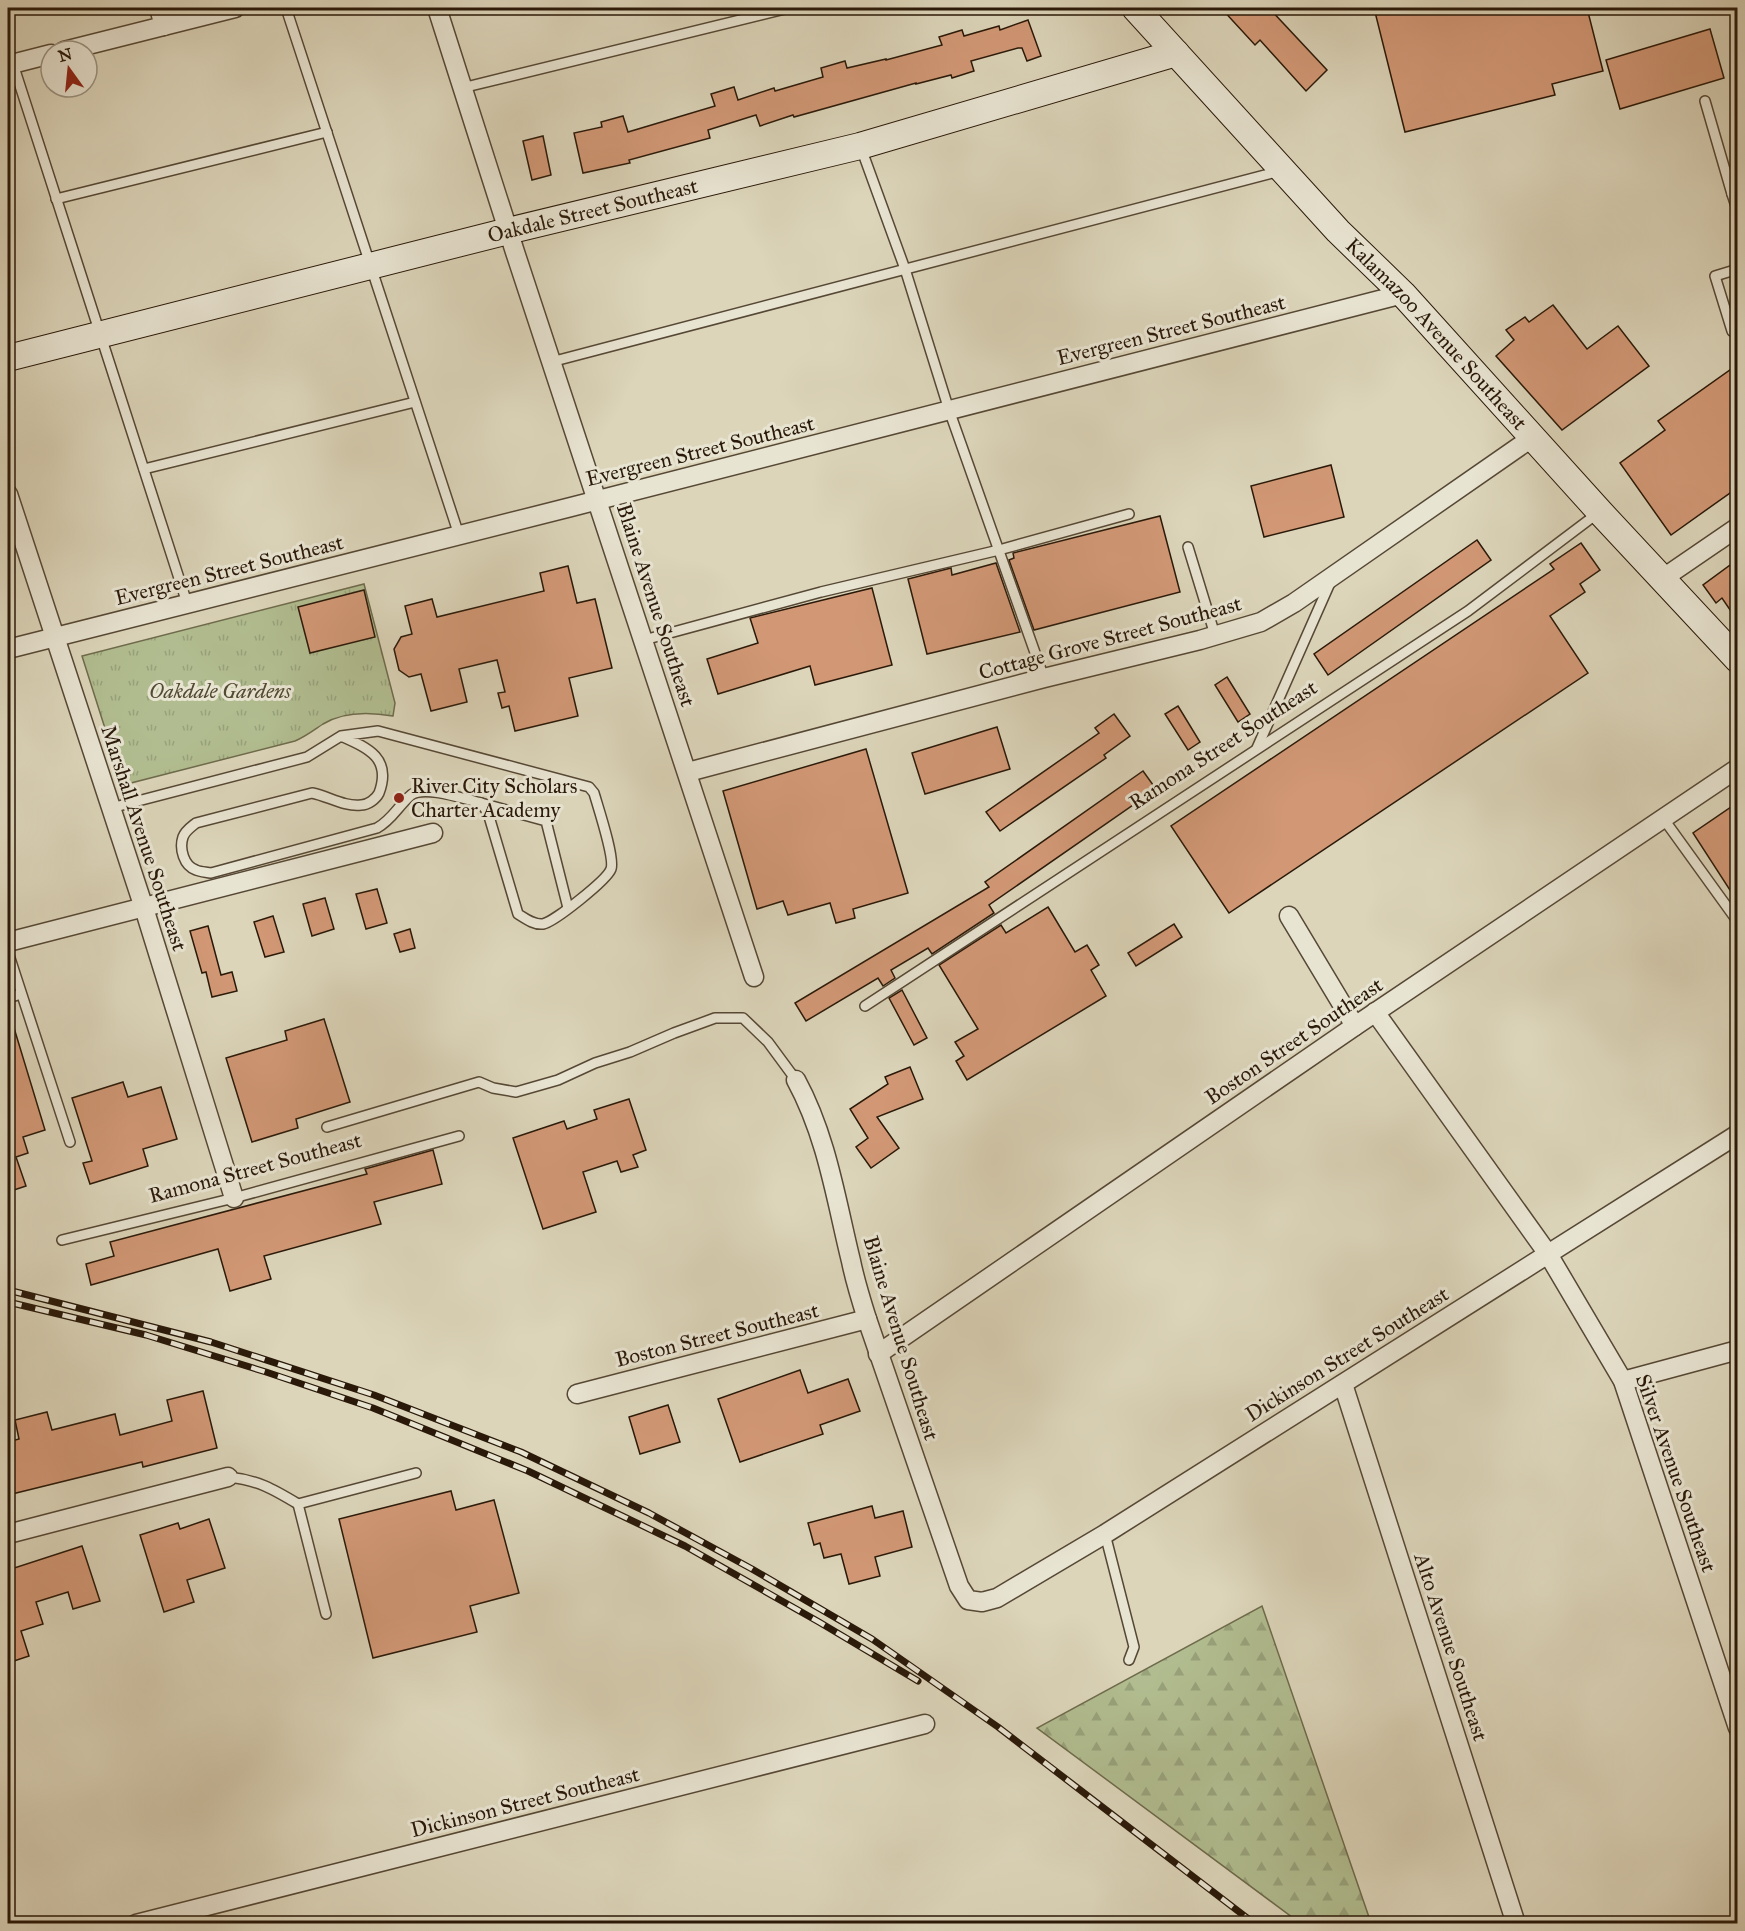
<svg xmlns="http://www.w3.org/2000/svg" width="1745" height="1931" viewBox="0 0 1745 1931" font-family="'IM FELL Great Primer',serif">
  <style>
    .forest { fill: url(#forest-firs); stroke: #6e6b4c; stroke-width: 1.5 }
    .park { fill: url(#park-tufts); stroke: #6e6b4c; stroke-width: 1.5 }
    .building { fill: #d29876; stroke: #2a1909; stroke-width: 1.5 }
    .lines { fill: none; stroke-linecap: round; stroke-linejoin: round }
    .lane-casing { stroke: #564835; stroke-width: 12 }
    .street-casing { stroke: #564835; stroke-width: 21 }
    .secondary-casing { stroke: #2a1909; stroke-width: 28 }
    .lane { stroke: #e8e4d2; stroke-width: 9 }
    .street { stroke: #e8e4d2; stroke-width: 18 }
    .secondary { stroke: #e8e4d2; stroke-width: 26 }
    .rail-casing { stroke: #2a1909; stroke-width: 7 }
    .rail { stroke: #e8e4d2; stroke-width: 4.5; stroke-dasharray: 14; stroke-linecap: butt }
    .poi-dot { fill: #8f2418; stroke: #e8e4d2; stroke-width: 2 }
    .labels { text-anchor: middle; stroke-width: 6; stroke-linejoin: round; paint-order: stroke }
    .street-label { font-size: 21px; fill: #2a1909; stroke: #e8e4d2 }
    .park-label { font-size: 21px; font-style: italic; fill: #524a32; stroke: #e8e4d2 }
    .poi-label { font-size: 21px; fill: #2a1909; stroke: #e8e4d2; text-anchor: start }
  </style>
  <defs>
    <pattern id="forest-firs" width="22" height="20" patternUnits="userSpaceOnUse" patternTransform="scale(1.5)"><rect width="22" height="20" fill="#b1bd90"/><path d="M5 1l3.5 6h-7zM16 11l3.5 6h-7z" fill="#98a27b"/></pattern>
    <pattern id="park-tufts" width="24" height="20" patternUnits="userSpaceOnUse" patternTransform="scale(1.5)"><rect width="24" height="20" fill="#b1bd90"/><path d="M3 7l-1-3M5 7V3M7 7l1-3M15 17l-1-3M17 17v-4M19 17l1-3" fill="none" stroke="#98a27b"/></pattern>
  </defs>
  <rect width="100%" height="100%" fill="#dcd5ba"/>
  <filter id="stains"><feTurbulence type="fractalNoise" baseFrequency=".00333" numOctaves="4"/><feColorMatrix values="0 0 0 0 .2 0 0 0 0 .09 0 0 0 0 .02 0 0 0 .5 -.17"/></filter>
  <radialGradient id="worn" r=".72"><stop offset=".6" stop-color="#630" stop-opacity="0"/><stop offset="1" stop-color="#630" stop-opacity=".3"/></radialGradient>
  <polygon class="forest" points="1262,1606 1371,1923 1300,1923 1037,1728"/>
  <path class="park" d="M364,584L395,703L393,716C370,712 344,711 323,724C314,730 305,737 295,741L123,785L82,656Z"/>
  <g class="building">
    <polygon points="1221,8 1269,8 1327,70 1306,91 1260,40 1255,45"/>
    <polygon points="1374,8 1587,8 1603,71 1552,84 1555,95 1405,132"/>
    <polygon points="1028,20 1041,56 1027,61 1022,48 1018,48 971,61 974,71 952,78 951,75 916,84 916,83 794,117 793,115 760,126 756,115 708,130 710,138 629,160 630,163 583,173 574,133 602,127 601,122 623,116 628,132 715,106 711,94 734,87 738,100 774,88 775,91 823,77 821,68 845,61 847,68 886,59 886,60 942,45 939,37 962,30 964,36 999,26 1000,30"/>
    <polygon points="1710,29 1724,78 1620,109 1606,60"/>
    <polygon points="543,136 551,175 532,180 523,141"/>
    <polygon points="1553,305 1587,349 1618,326 1649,366 1562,430 1496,356 1514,340 1506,330 1525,317 1529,322"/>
    <polygon points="1737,365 1737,488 1671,535 1620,463 1665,430 1658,421"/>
    <polygon points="1331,465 1344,517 1264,537 1251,486"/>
    <polygon points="1160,516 1180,592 1034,630 1009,560 1014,558 1013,553"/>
    <polygon points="1477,540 1491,560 1328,675 1314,654"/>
    <polygon points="1581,543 1600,570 1580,584 1585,592 1550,616 1588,673 1229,913 1171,826 1554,569 1550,564"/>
    <polygon points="1737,560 1737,620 1722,598 1716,603 1703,585"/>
    <polygon points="996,563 1020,632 927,654 908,579 951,568 952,575"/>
    <polygon points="568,566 577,603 595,599 612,668 569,678 578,716 515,731 509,706 502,708 498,693 505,692 497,660 459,669 467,702 431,711 421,674 409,677 399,670 394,649 401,637 412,634 405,606 432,599 437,617 544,591 540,573"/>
    <polygon points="872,588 892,665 815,685 810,666 718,694 707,659 758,643 750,618"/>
    <polygon points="364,590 375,637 310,653 298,607"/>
    <polygon points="1227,677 1250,714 1238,722 1215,685"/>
    <polygon points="1178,706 1200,742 1188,750 1165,714"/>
    <polygon points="1114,714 1130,736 1104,755 1106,758 1000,831 986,812 1099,733 1095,728"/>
    <polygon points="997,727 1010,769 925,794 912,753"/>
    <polygon points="866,749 908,893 853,909 855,918 836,923 830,903 788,915 783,901 757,909 723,791"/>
    <polygon points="1143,771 1156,789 989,905 994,913 932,954 928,948 891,970 895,978 883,986 878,978 806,1021 795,1003 989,887 985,882"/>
    <polygon points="1737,803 1737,901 1693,833"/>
    <polygon points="377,889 387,923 366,929 356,894"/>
    <polygon points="325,898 334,929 312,936 303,904"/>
    <polygon points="1048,907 1075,952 1087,945 1099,965 1091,970 1106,996 967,1080 956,1061 964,1056 955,1042 978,1029 939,965 1001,925 1006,933"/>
    <polygon points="273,916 284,952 265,957 254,922"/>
    <polygon points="1174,924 1182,937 1136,966 1128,953"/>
    <polygon points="208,926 221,975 232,972 237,991 212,997 206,972 202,973 190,931"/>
    <polygon points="410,929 415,948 400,952 394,934"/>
    <polygon points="902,990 927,1038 914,1045 889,998"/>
    <polygon points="11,1018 45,1130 23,1137 28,1153 16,1157 26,1186 8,1192 8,1019"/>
    <polygon points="324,1019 350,1102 296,1119 298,1128 252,1142 226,1058 287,1040 285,1031"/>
    <polygon points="910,1067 923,1099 877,1117 899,1148 871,1168 856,1147 868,1138 850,1109 888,1084 885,1077"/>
    <polygon points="123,1082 128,1097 161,1087 177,1139 143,1149 148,1166 90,1184 83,1163 92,1161 72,1098"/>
    <polygon points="629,1099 646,1150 633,1155 638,1167 621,1172 617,1161 583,1172 596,1212 543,1229 513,1138 564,1121 567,1129 597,1119 594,1110"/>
    <polygon points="433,1150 442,1184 374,1202 381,1224 264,1256 271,1279 230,1291 218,1249 91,1285 86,1264 114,1256 110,1242 367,1174 365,1169"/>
    <polygon points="800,1370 808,1393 848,1379 860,1411 820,1425 823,1434 740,1462 718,1399"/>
    <polygon points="203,1391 217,1448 143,1467 142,1462 8,1495 8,1442 19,1439 15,1420 47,1412 52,1430 115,1414 120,1435 172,1421 167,1400"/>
    <polygon points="668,1405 680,1442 640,1454 629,1417"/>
    <polygon points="451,1491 456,1510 494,1500 519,1593 470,1606 477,1632 373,1658 339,1519"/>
    <polygon points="872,1506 875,1518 903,1511 912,1547 875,1557 880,1576 849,1584 841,1554 824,1558 820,1543 814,1545 808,1523"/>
    <polygon points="209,1519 225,1568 187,1580 194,1602 164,1612 140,1535 178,1523 180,1529"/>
    <polygon points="82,1546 100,1601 73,1609 68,1592 36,1602 43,1624 21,1631 29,1656 8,1663 8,1570"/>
  </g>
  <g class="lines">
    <defs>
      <g id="lane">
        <polyline points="286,8 459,535"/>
        <polyline points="13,64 187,603"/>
        <polyline points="462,88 789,8"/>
        <polyline points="1705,101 1732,194 1738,192"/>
        <polyline points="861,148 905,269 949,410 1044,678"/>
        <polyline points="1732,194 1738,212"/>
        <polyline points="56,199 327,132"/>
        <polyline points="1738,269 1715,276 1732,331 1738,331"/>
        <polyline points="551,362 1280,171"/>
        <polyline points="144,469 415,402"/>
        <polyline points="1188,547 1215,635"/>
        <polyline points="644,640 821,592 999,550 1129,514"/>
        <polyline points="1257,748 1330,583"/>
        <polyline points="481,803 546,821 568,908"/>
        <path d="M111,808L307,757L341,736L378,731L589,787L594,793C598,807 615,858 611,869C607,880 554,922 543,924C534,925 526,919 518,914L488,813L481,803C464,799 425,785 411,795C398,806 392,820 377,828L211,873C206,872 200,872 196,870C184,866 179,849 183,837C185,831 191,827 196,823L312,793C328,796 344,807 361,805C368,805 376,799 379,793C392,758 368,748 341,736"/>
        <polyline points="1663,818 1738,922"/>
        <polyline points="8,952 70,1142"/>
        <polyline points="8,998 21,994"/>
        <polyline points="865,1006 1468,611 1598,513"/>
        <polyline points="327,1127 479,1082 493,1088 516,1092 558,1080 595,1063 630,1052 674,1033 715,1018 743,1018 768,1042 796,1080"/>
        <polyline points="62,1240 234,1198 459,1136"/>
        <path d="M228,1477C258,1480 273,1489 298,1504L416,1473"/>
        <polyline points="298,1504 326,1614"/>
        <polyline points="1105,1534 1134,1647 1129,1660"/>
      </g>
      <g id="street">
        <polyline points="159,8 164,26"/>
        <polyline points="437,8 515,252 754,977"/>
        <polyline points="64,51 235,8"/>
        <polyline points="8,65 51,54"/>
        <polyline points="8,494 144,908 234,1198"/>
        <polyline points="1662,579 1738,527"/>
        <polyline points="8,649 571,507 1403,294"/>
        <polyline points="688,772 1044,678 1200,640 1261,622 1294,603 1533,437"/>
        <polyline points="1289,916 1355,1026"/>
        <polyline points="8,942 433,833"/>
        <polyline points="1375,1012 1548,1254 1623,1381 1738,1728"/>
        <path d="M796,1080C827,1137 836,1200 851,1261C855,1281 861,1300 867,1319L959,1586L968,1600L982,1602L997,1598L1105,1534L1738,1134"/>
        <polyline points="878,1354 1355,1026 1738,768"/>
        <polyline points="1623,1381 1738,1350"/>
        <polyline points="1343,1384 1516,1924"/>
        <polyline points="577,1394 867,1319"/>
        <polyline points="8,1534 228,1477"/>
        <polyline points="136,1924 925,1724"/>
      </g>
      <g id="secondary">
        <path id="s1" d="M1135,8L1338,231L1403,294L1600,512L1738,660"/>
        <path id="s2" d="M8,358L508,231L860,146L1176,53"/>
      </g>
    </defs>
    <use href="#lane" class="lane-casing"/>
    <use href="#street" class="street-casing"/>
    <use href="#secondary" class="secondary-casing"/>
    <use href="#lane" class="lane"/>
    <use href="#street" class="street"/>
    <use href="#secondary" class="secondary"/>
    <defs>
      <g id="rail">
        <polyline points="8,1290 211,1342 374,1395 521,1452 649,1513 752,1569 872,1639 998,1727 1255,1924"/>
        <polyline points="8,1302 146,1335 266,1372 373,1408 528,1471 685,1546 819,1622 918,1681"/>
      </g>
    </defs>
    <use href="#rail" class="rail-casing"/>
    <use href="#rail" class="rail"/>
  </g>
  <circle class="poi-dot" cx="399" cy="798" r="6"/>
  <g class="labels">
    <g class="street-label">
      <text dy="7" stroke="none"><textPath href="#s2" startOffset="603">Oakdale Street Southeast</textPath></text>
      <text transform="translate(1171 330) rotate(-14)" y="7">Evergreen Street Southeast</text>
      <text dy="7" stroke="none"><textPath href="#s1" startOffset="444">Kalamazoo Avenue Southeast</textPath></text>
      <text transform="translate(700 451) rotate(-14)" y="7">Evergreen Street Southeast</text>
      <text transform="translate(229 570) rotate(-14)" y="7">Evergreen Street Southeast</text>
      <text transform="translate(656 605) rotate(72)" y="7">Blaine Avenue Southeast</text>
      <text transform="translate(1110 638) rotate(-15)" y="7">Cottage Grove Street Southeast</text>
      <text transform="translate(1223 745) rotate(-33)" y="7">Ramona Street Southeast</text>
      <text transform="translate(144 838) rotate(72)" y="7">Marshall Avenue Southeast</text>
      <text transform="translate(1294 1041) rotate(-34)" y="7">Boston Street Southeast</text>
      <text transform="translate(255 1168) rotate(-15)" y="7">Ramona Street Southeast</text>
      <text transform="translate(717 1335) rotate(-14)" y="7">Boston Street Southeast</text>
      <text transform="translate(901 1338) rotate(73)" y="7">Blaine Avenue Southeast</text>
      <text transform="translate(1347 1354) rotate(-32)" y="7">Dickinson Street Southeast</text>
      <text transform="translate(1676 1473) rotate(71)" y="7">Silver Avenue Southeast</text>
      <text transform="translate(1451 1647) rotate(72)" y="7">Alto Avenue Southeast</text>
      <text transform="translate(525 1802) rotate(-14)" y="7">Dickinson Street Southeast</text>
    </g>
    <g class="park-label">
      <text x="220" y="698">Oakdale Gardens</text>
    </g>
    <g class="poi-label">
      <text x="411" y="793">River City Scholars<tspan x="411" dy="24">Charter Academy</tspan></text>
    </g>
  </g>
  <rect width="1745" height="1931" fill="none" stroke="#dcd5ba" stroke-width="30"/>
  <rect x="9" y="9" width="1727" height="1913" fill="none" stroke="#2a1909" stroke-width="3"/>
  <rect x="15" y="15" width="1715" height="1901" fill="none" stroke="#2a1909" stroke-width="1.5"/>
  <g transform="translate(69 69) rotate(345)"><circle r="28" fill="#e8e4d2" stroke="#9c9382" stroke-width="1.5"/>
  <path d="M0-4.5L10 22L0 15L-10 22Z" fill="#8f2418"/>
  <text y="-9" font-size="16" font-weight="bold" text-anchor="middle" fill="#2a1909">N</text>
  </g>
  <rect width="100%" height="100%" filter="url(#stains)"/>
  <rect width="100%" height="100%" fill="url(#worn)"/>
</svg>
